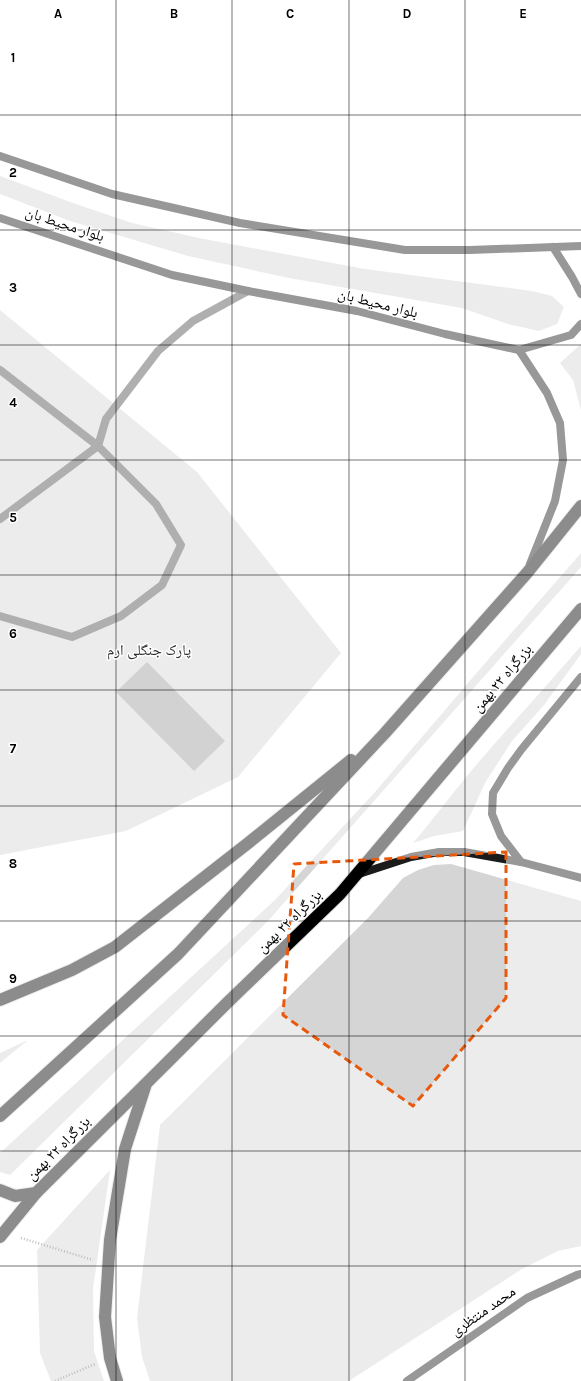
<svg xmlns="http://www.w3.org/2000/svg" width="581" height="1381" viewBox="0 0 581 1381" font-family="Karla,'Noto Naskh Arabic',sans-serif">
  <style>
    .green { fill: #d5d5d5 }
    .water { fill: #9c9c9c }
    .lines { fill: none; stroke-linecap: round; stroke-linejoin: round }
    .highway-casing { stroke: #dbdbdb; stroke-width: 14 }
    .path { stroke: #707070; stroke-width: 2.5; stroke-dasharray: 1 2; stroke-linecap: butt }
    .lane { stroke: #4e4e4e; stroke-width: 8 }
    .secondary { stroke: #1b1b1b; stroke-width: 8 }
    .highway { stroke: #000; stroke-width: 12 }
    .marked { fill: none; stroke: #e8590c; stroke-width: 3; stroke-dasharray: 8 5; stroke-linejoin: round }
    .grid { fill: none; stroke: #000; stroke-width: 1; stroke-opacity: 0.55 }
    .labels { text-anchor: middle; stroke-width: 3; stroke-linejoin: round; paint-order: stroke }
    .street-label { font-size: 15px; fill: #000; stroke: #fff }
    .park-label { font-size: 15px; fill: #2c2c2c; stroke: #fff }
    .grid-label { font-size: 13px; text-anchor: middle; font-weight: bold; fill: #000; stroke: #fff; stroke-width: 3; stroke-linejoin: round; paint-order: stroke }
  </style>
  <rect width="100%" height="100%" fill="#fff"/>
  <g class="green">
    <polygon points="0,176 73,203 132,223 199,238 365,269 532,291 552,296 564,307 557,324 539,331 508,324 462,308 289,278 188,256 70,221 0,194"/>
    <polygon points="0,310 197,472 341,653 238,777 126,831 0,855"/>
    <polygon points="581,344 581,410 573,380 560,363"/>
    <polygon points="581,553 581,567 267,922 10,1175 0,1172 0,1153 275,900 375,792 480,669"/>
    <path d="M581,646V654L544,705L512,741L485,783L463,831L434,836L413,843C437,815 459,784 484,756C516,719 549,683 581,646Z"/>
    <polygon points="451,864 581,901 581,1246 558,1251 522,1269 349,1381 150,1381 142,1357 137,1318 160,1125 368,918 403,878 418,870 434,865"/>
    <polygon points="28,1040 0,1063 0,1053"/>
    <polygon points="110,1170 93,1289 94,1351 104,1381 51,1381 40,1353 37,1250"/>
  </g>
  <polygon class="water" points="147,662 225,741 194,771 116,692"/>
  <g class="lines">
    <defs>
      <g id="highway">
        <polyline points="0,1000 72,970 115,947 247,844 351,760"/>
        <polyline points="0,1116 178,954 385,733 527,573 581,506"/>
        <polyline points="0,1190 15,1196 36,1193"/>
        <polyline points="0,1237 36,1193 227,1003 340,894 581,609"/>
        <polyline points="117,1381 110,1358 105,1317 110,1240 125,1149 146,1084"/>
      </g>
    </defs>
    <use href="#highway" class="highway-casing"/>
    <g class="path">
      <polyline points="21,1238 93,1260"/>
      <polyline points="55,1381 95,1364"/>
    </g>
    <g class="lane">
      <polyline points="0,370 98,446 156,504 181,545 162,585 121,616 72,637 0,616"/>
      <polyline points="0,519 98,446 106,419 158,351 193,321 248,291"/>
    </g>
    <g class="secondary">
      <polyline points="0,156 112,194 240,223 405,250 470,250 581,246"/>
      <polyline points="0,218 172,275 248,291 357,311 445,334 519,350 547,393 560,423 563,460 555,501 530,564"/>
      <polyline points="553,247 572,277 581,294"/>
      <polyline points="519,350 571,335 581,324"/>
      <polyline points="521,862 501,836 492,814 493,793 508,768 521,750 581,677"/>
      <polyline points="356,875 411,857 439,852 464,852 521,862 581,878"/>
      <polyline points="407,1381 527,1298 577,1275 581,1274"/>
    </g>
    <use href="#highway" class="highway"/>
  </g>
  <path d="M0 0H581V1381H0ZM506,852V998L413,1106L283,1015L294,864Z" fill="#fff" fill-opacity=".55" fill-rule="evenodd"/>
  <path class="marked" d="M506,852V998L413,1106L283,1015L294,864Z"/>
  <path class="grid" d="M116,0V1381M232,0V1381M349,0V1381M465,0V1381M0,115H581M0,230H581M0,345H581M0,460H581M0,575H581M0,690H581M0,806H581M0,921H581M0,1036H581M0,1151H581M0,1266H581"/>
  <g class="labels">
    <g class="street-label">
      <text transform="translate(65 224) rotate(18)" y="5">بلوار محیط بان</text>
      <text transform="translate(378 303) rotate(14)" y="5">بلوار محیط بان</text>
      <text transform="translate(502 678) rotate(-50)" y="5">بزرگراه ۲۲ بهمن</text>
      <text transform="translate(289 921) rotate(-44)" y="5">بزرگراه ۲۲ بهمن</text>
      <text transform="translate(58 1148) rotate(-45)" y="5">بزرگراه ۲۲ بهمن</text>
      <text transform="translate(483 1311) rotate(-35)" y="5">محمد منتظری</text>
    </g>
    <g class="park-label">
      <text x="149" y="655">پارک جنگلی ارم</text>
    </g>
  </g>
  <g class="grid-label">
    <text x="58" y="18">A</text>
    <text x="174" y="18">B</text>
    <text x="290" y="18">C</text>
    <text x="407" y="18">D</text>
    <text x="523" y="18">E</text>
    <text x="13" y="62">1</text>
    <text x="13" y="177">2</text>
    <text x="13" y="292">3</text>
    <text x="13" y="407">4</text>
    <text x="13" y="522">5</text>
    <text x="13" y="638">6</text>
    <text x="13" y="753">7</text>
    <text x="13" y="868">8</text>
    <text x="13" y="983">9</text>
  </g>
</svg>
